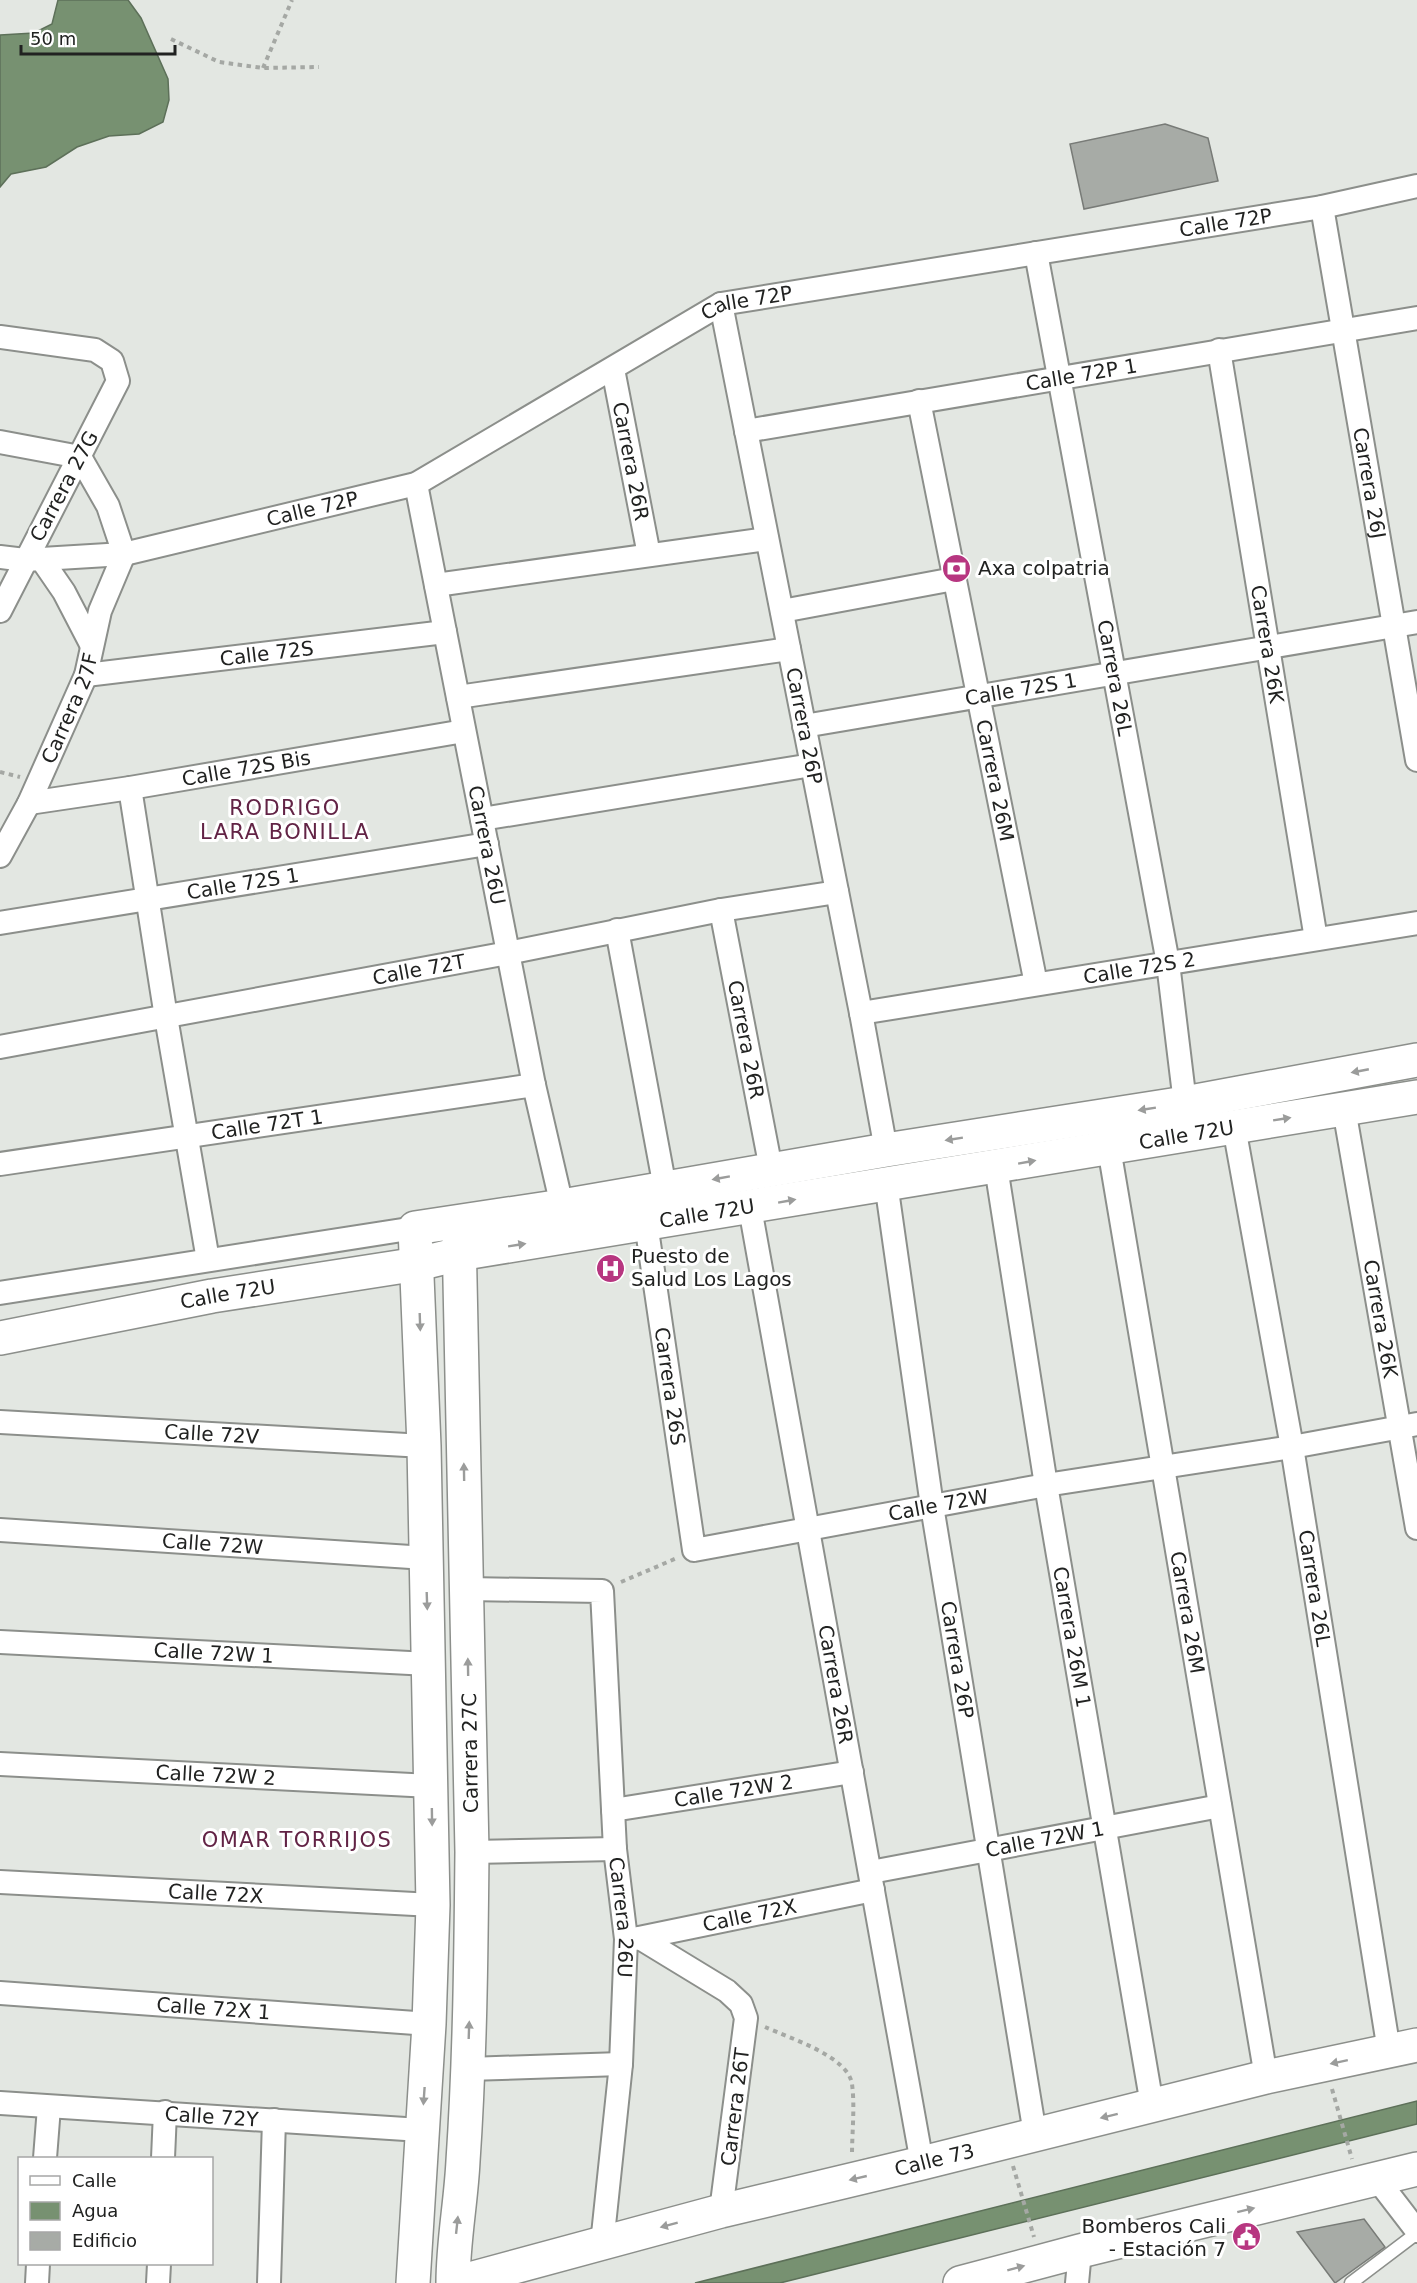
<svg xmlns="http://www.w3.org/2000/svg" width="1417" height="2283" viewBox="0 0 1417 2283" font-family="'DejaVu Sans',sans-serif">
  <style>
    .water { fill: #779171; stroke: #5d7059; stroke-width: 1.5 }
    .building { fill: #a7aba6; stroke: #787b77; stroke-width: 1.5 }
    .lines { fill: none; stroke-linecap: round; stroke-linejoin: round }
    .lane-casing { stroke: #8c8f8b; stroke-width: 15 }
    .street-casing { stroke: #8c8f8b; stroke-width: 26 }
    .secondary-casing { stroke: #8c8f8b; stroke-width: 36 }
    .path { stroke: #a5a8a4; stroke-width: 4; stroke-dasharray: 4.5 4.5; stroke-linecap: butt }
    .lane { stroke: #fff; stroke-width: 12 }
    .street { stroke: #fff; stroke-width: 22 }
    .secondary { stroke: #fff; stroke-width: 33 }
    .oneway { fill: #9b9c9b }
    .labels { text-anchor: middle; stroke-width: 6; stroke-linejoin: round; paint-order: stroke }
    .street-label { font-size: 20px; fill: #212221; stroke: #fff }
    .poi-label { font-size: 20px; fill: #212221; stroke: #fff; text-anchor: start }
    .neighbourhood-label { font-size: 21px; letter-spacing: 1.5px; fill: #622345; stroke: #fff }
  </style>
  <rect width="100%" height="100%" fill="#e3e7e2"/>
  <g class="water">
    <polygon points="58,0 128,0 141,18 168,79 169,100 163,122 139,134 109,136 77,147 46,167 11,174 0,187 0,35 34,33 52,24"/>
    <polygon points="1417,2101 1417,2124 780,2283 695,2283"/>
  </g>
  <g class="building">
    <polygon points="1165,124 1208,138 1218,181 1084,209 1070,144"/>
    <polygon points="1364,2219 1385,2247 1335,2283 1297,2232"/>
  </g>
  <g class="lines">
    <defs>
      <polyline id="lane" points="1351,2283 1417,2233"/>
      <g id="street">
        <path id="s1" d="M1322,207L1417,760"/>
        <path id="s2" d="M1036,253L1168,963L1185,1103"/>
        <path id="s3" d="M721,304L861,1013L886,1150"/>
        <polyline points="0,337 95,350 112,361 118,381 0,611"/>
        <path id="s4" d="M1219,350L1316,939"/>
        <path id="s5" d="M613,369L649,555"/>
        <path id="s6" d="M919,401L1036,984"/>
        <path id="s7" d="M746,431L1417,318"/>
        <polyline points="0,442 80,457 108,506 124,554"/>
        <path id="s8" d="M416,484L534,1085L562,1206"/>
        <path id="s9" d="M0,557L25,560L124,554L416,484L721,304L1322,207L1417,186"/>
        <polyline points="42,560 64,592 91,644"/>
        <polyline points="436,585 767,539"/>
        <polyline points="782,611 954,579"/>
        <path id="s10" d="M86,675L445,632"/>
        <polyline points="458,697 789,649"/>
        <path id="s11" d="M804,726L1417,622"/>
        <polyline points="130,788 166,1017 208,1260"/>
        <path id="s12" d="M29,803L130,788L464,731"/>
        <polyline points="482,819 812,765"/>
        <path id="s13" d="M0,856L29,803L86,675L100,611L124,554"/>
        <path id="s14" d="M721,910L771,1169"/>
        <path id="s15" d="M0,923L487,844"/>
        <polyline points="617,930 665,1188"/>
        <path id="s16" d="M861,1013L1417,923"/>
        <path id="s17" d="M0,1047L508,953L721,910L837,892"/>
        <path id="s18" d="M1344,1109L1417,1528"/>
        <path id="s19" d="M1234,1127L1292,1447L1389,2051"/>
        <path id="s20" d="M1109,1148L1266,2077"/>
        <path id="s21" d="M0,1164L534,1085"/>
        <path id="s22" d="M996,1167L1046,1485L1152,2105"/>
        <path id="s23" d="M886,1183L932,1506L1035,2134"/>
        <path id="s24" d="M750,1208L922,2163"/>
        <path id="s25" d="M646,1223L694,1550L1046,1485L1292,1447L1417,1424"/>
        <polyline points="0,1293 415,1228"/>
        <path id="s26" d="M0,1422L424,1446"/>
        <path id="s27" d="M0,1530L426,1558"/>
        <path id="s28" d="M467,1589L602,1591L615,1849L626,1939L621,2064L602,2244"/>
        <path id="s29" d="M0,1642L429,1664"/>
        <path id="s30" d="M0,1764L431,1786"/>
        <path id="s31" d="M613,1810L852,1772"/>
        <polyline points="472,1852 615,1849"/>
        <path id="s32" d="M871,1872L1220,1806"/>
        <path id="s33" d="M0,1882L433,1905"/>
        <polyline points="640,1938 727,1991 741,2004 746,2018 721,2211"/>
        <path id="s34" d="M634,1939L873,1890"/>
        <path id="s35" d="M0,1993L429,2024"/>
        <polyline points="468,2069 621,2064"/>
        <path id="s36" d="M0,2103L421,2130"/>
        <polyline points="45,2158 49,2107"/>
        <polyline points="163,2158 165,2112"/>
        <polyline points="1377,2179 1417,2231"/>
        <polyline points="37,2283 38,2264"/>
        <polyline points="158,2283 159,2264"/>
        <polyline points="269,2283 274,2120"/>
        <polyline points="1077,2283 1080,2251"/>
      </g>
      <g id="secondary">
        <path id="s37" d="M0,1338L212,1296L418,1264L459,1254L1417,1097"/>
        <polyline points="413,2283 429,2024 433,1905 424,1446 415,1228 562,1206 886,1150 1185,1103 1417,1060"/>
        <path d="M453,2283C453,2242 461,2202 463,2161C470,2058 471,1955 472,1852L459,1233"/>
        <path id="s38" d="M455,2283L721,2211L922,2163L1266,2077L1417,2045"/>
        <polyline points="960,2283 1080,2251 1417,2169"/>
      </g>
    </defs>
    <use href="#lane" class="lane-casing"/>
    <use href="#street" class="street-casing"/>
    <use href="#secondary" class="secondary-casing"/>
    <g class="path">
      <polyline points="171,39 219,62 263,68 319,67"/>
      <polyline points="263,68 292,0"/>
      <polyline points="0,772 20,777"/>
      <polyline points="621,1582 677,1558"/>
      <path d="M765,2027C789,2038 848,2056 852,2084C855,2107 852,2132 852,2155"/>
      <polyline points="1332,2089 1352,2159"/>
      <polyline points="1013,2166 1034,2237"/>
    </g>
    <use href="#lane" class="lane"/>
    <use href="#street" class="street"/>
    <use href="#secondary" class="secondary"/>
  </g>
  <defs><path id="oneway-solid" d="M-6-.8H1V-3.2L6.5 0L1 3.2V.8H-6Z" transform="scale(1.5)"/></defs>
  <g class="oneway">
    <use href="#oneway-solid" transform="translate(1360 1071) rotate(169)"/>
    <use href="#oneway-solid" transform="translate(1147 1109) rotate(171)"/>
    <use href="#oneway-solid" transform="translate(1282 1119) rotate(-9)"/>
    <use href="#oneway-solid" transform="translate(954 1139) rotate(171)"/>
    <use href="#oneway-solid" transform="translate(1027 1162) rotate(-10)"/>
    <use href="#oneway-solid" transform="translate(721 1178) rotate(170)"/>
    <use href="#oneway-solid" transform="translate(787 1201) rotate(-10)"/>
    <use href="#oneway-solid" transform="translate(517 1245) rotate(-9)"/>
    <use href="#oneway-solid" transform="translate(420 1322) rotate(88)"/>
    <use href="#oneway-solid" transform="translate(464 1472) rotate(-91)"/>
    <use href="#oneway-solid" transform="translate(427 1601) rotate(88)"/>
    <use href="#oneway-solid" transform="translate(468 1667) rotate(-91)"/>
    <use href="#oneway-solid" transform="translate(432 1817) rotate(89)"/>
    <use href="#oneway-solid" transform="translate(469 2030) rotate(-88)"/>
    <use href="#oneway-solid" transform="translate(1339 2062) rotate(168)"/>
    <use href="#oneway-solid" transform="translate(424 2096) rotate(94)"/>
    <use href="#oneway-solid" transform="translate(1109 2116) rotate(166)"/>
    <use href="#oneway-solid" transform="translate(858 2178) rotate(167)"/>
    <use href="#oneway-solid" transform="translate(1246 2210) rotate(-14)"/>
    <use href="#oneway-solid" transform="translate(457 2225) rotate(-84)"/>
    <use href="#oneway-solid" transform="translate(669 2225) rotate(165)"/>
    <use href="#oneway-solid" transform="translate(1016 2268) rotate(-15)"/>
  </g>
  <defs>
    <symbol id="bank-disc" viewBox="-11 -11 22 22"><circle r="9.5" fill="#b73680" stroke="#fff"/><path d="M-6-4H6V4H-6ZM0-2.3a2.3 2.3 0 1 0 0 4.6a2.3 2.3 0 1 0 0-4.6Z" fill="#fff"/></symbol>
    <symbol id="hospital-disc" viewBox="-11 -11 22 22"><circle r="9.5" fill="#b73680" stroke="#fff"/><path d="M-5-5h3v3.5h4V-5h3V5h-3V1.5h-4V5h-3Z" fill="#fff"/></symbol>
    <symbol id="civic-disc" viewBox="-11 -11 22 22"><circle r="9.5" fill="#b73680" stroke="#fff"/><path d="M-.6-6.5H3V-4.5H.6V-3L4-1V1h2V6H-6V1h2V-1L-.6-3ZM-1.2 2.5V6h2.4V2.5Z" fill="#fff"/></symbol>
  </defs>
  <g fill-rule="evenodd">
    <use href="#bank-disc" x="940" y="552" width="33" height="33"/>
    <use href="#hospital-disc" x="594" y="1252" width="33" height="33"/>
    <use href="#civic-disc" x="1230" y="2220" width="33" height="33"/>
  </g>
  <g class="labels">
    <g class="street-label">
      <text dy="7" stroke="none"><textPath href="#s9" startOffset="1290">Calle 72P</textPath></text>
      <text dy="7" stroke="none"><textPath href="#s9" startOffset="804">Calle 72P</textPath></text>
      <text dy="7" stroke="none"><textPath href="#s7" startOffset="340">Calle 72P 1</textPath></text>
      <text dy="7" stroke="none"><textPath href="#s5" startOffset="94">Carrera 26R</textPath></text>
      <text dy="7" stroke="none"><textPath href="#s1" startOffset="280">Carrera 26J</textPath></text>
      <text transform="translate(64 486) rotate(-62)" y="7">Carrera 27G</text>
      <text dy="7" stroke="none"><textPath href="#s9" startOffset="318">Calle 72P</textPath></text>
      <text dy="7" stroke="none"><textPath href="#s4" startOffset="298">Carrera 26K</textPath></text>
      <text dy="7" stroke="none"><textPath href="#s10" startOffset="182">Calle 72S</textPath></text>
      <text dy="7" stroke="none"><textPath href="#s2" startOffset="432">Carrera 26L</textPath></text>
      <text dy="7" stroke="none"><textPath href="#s11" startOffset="220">Calle 72S 1</textPath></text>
      <text dy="7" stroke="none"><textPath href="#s13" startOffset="164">Carrera 27F</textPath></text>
      <text dy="7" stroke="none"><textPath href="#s3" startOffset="430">Carrera 26P</textPath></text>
      <text dy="7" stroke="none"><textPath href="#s12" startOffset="220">Calle 72S Bis</textPath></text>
      <text dy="7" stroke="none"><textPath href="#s6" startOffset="387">Carrera 26M</textPath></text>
      <text dy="7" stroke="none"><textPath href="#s8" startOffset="368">Carrera 26U</textPath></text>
      <text dy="7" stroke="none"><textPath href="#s15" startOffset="246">Calle 72S 1</textPath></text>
      <text dy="7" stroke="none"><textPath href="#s16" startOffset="282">Calle 72S 2</textPath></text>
      <text dy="7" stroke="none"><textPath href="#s17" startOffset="426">Calle 72T</textPath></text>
      <text dy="7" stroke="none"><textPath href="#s14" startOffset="132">Carrera 26R</textPath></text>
      <text dy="7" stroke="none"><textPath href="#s21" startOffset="270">Calle 72T 1</textPath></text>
      <text dy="7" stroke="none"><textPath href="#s37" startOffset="1204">Calle 72U</textPath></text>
      <text dy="7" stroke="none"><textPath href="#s37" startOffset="718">Calle 72U</textPath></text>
      <text dy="7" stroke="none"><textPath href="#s37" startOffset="232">Calle 72U</textPath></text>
      <text dy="7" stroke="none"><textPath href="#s18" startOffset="213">Carrera 26K</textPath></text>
      <text dy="7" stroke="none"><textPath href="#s25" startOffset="165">Carrera 26S</textPath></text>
      <text dy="7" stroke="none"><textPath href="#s26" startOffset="212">Calle 72V</textPath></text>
      <text dy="7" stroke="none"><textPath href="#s25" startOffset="579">Calle 72W</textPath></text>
      <text dy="7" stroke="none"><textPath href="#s27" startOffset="213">Calle 72W</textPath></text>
      <text dy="7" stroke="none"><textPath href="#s19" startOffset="468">Carrera 26L</textPath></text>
      <text dy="7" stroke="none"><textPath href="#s20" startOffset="471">Carrera 26M</textPath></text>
      <text dy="7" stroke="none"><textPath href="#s22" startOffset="476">Carrera 26M 1</textPath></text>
      <text dy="7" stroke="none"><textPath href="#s29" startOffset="214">Calle 72W 1</textPath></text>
      <text dy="7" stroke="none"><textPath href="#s23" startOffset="482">Carrera 26P</textPath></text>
      <text dy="7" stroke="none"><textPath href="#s24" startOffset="484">Carrera 26R</textPath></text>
      <text transform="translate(470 1753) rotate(-91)" y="7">Carrera 27C</text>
      <text dy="7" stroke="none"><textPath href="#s30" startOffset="216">Calle 72W 2</textPath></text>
      <text dy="7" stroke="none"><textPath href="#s31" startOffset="122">Calle 72W 2</textPath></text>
      <text dy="7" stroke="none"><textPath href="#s32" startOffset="177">Calle 72W 1</textPath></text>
      <text dy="7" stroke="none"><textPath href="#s33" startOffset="216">Calle 72X</textPath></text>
      <text dy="7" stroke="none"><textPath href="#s34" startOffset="118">Calle 72X</textPath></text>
      <text dy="7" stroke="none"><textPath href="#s28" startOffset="462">Carrera 26U</textPath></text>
      <text dy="7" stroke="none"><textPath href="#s35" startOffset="214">Calle 72X 1</textPath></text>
      <text transform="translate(735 2107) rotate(-83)" y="7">Carrera 26T</text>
      <text dy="7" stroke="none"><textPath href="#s36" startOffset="212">Calle 72Y</textPath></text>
      <text dy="7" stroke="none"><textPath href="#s38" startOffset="495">Calle 73</textPath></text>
    </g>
    <g class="poi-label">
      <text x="978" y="575">Axa colpatria</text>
      <text x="631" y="1263">Puesto de<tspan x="631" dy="23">Salud Los Lagos</tspan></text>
      <text x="1226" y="2233" text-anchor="end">Bomberos Cali<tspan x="1226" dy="23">- Estación 7</tspan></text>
    </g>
    <g class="neighbourhood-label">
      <text x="285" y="815">RODRIGO<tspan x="285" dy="24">LARA BONILLA</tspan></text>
      <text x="297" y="1847">OMAR TORRIJOS</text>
    </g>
  </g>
  <rect x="18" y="2157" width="195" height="108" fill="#ffffff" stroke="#a6a7a6" stroke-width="1.5"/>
  <rect x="30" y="2176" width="30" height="9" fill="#ffffff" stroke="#a6a7a6" stroke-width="1.5"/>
  <text x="72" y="2187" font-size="18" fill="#212221">Calle</text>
  <rect x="30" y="2202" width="30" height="18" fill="#779171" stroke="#a6a7a6" stroke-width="1.5"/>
  <text x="72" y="2217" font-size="18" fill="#212221">Agua</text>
  <rect x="30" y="2232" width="30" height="18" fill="#a7aba6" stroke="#a6a7a6" stroke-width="1.5"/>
  <text x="72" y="2247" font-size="18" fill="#212221">Edificio</text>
  <path d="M21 45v9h154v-9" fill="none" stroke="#212221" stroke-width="3"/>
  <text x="30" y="45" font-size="18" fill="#212221" stroke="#ffffff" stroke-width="4.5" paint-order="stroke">50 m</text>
</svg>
